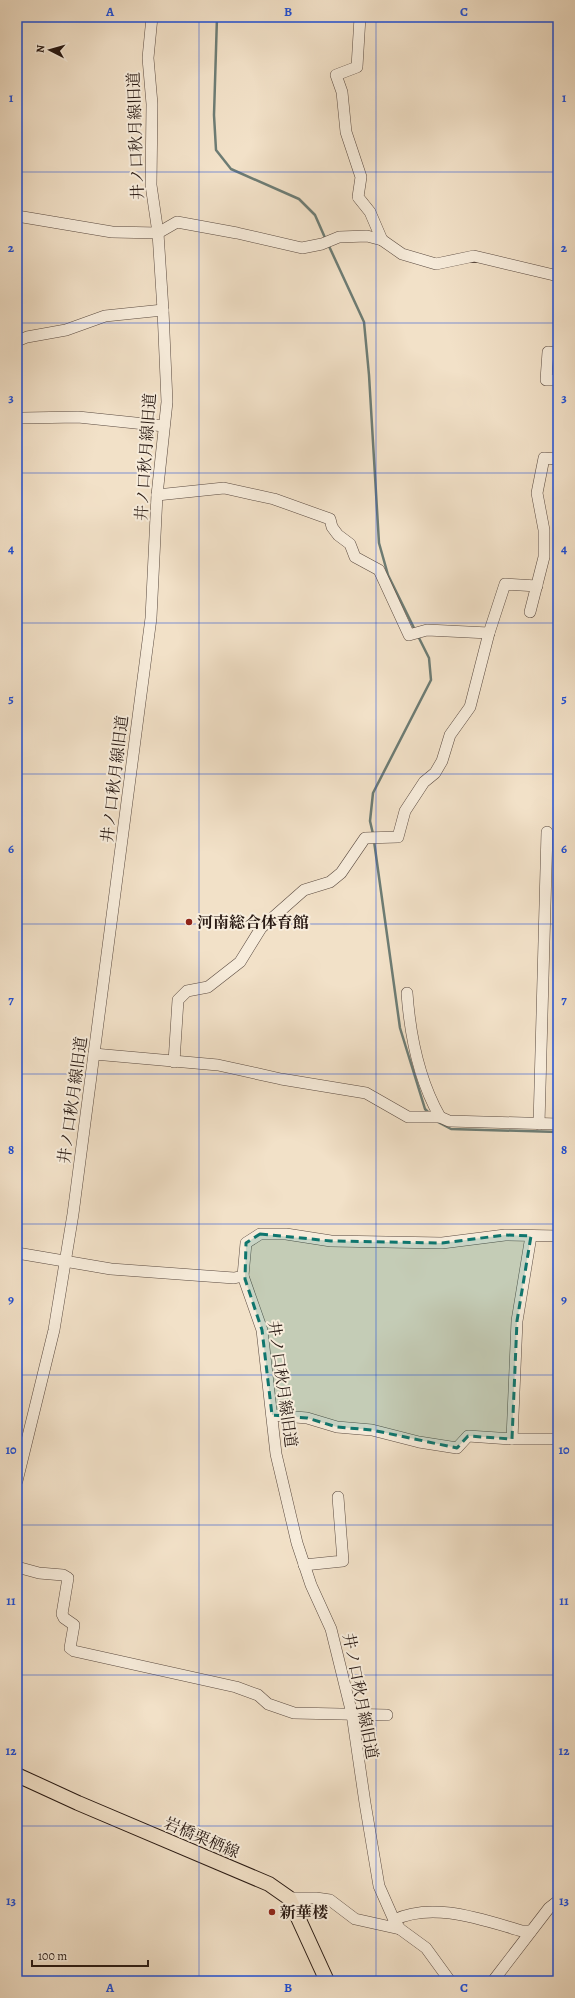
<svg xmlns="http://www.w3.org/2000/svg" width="575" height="1998" viewBox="0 0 575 1998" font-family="Alegreya,'Noto Serif JP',serif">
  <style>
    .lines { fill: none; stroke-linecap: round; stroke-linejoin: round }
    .stream { stroke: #6d7c74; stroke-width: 2.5 }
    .minor-casing { stroke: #5a4a40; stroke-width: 12 }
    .major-casing { stroke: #271812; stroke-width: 16 }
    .minor { stroke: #f7ecdb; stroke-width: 11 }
    .major { stroke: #f2e1c8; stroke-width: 14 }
    .marked { fill: #0f766e; fill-opacity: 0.2; stroke: #0f766e; stroke-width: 3; stroke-dasharray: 8 5; stroke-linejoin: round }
    .grid { fill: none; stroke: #1d4ed8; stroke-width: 1; stroke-opacity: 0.55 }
    .poi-dot { fill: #8f2418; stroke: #f7ecdb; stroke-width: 1.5 }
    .labels { text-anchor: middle; stroke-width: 4; stroke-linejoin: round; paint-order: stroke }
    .street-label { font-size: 16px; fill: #271812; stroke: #f7ecdb }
    .poi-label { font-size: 16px; font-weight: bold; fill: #271812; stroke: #f7ecdb; text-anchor: start }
    .neatline { fill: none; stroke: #1d4ed8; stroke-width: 1.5 }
    .grid-label { font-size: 13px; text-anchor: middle; font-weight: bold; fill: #1d4ed8 }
  </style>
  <rect width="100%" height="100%" fill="#f2e1c8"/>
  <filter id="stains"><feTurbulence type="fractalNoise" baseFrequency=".005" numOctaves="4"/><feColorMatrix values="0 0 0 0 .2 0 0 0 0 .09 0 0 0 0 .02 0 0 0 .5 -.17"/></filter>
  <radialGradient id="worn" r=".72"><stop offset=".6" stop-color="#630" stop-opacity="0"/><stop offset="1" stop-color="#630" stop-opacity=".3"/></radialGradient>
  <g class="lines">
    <g class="stream">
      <polyline points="217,17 214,115 216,150 231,169 299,199 315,215 326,240"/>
      <polyline points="328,244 364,322 369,375 379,543 388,575 415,630"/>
      <polyline points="373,834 370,821 373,793 431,680 429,658 418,636"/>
      <polyline points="374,841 400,1028 425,1109 429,1113"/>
      <polyline points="436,1121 451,1129 558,1132"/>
    </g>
    <defs>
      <g id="minor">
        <polyline points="360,17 357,67 336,75 342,92 346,132 361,177 358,197 370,212 382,240"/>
        <polyline points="17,216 112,232 158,233 177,222 237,233 302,248 322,244 339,237 367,236 382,240 402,254 436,264 474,256 558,276"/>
        <polyline points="17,341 27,337 66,330 105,316 163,310"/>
        <polyline points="558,353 548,352 546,380 558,380"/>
        <polyline points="23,418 78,417 164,426"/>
        <polyline points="157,495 224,488 274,499 330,519 332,527 338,535 350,544 355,557 379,570 409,635 427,630 489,633"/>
        <polyline points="530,612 544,557 544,530 537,493 544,458 558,459"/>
        <path d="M407,993C410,1035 419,1080 440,1117L449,1121L558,1124"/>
        <polyline points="94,1054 218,1065 281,1079 366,1093 408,1117 440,1117"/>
        <polyline points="174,1062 178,1000 187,991 208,987 240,962 261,928 304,890 330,882 341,873 365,838 398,837 405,811 424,782 435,773 442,761 450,735 470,707 489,633 505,584 537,586"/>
        <polyline points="539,1124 547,832"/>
        <polyline points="17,1253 111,1269 234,1278 243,1276"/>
        <polyline points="243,1276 262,1330 276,1454 297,1543 311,1585 331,1629 352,1714 365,1803 379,1886 394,1920 400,1929 426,1948 450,1981"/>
        <polyline points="243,1276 246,1243 260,1234 286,1234 331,1241 442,1243 505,1235 558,1236"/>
        <polyline points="272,1415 307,1418 337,1427 372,1430 419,1442 457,1448 468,1436 512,1439 558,1439"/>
        <polyline points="512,1439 517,1321 531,1236"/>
        <polyline points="17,1481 54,1330 73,1214 151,618 157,495 167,402 163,310 158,233 151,185 152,104 148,58 152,17"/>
        <polyline points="304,1565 343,1561 338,1497"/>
        <polyline points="17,1567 39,1573 63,1575 68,1578 62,1614 64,1618 74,1625 70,1648 74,1651 236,1687 258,1695 268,1704 294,1713 387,1715"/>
        <polyline points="289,1898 316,1898 330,1900 355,1919 400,1929"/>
        <path d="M394,1920C433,1901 483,1920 522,1931H531"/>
        <polyline points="493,1981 549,1908 558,1901"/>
      </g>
      <polyline id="major" points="17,1775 78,1803 269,1884 289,1898 327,1981"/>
    </defs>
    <use href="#minor" class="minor-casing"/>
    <use href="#major" class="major-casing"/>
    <use href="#minor" class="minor"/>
    <use href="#major" class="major"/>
  </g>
  <path class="marked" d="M260,1234L331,1241L442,1243L505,1235L531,1236L517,1321L512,1439L468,1436L457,1448L372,1430L337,1427L307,1418L272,1415L262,1330L245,1279L246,1243Z"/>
  <path class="grid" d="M199,17V1981M376,17V1981M17,172H558M17,323H558M17,473H558M17,623H558M17,774H558M17,924H558M17,1074H558M17,1224H558M17,1375H558M17,1525H558M17,1675H558M17,1826H558"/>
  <g class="poi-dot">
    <circle cx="189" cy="922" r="4"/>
    <circle cx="272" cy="1912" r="4"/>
  </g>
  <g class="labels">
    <g class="street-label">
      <text transform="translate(135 136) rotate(-92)" y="6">井ノ口秋月線旧道</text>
      <text transform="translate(145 457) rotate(-86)" y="6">井ノ口秋月線旧道</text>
      <text transform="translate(114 779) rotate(-83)" y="6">井ノ口秋月線旧道</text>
      <text transform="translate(72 1100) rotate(-82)" y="6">井ノ口秋月線旧道</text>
      <text transform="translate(283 1384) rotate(82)" y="6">井ノ口秋月線旧道</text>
      <text transform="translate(361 1696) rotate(79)" y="6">井ノ口秋月線旧道</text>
      <text transform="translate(202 1837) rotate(23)" y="6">岩橋栗栖線</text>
    </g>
    <g class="poi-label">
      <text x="197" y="928">河南総合体育館</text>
      <text x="280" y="1918">新華楼</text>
    </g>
  </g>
  <rect width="575" height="1998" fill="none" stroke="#f2e1c8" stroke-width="44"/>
  <g transform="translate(50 50) rotate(276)" stroke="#f7ecdb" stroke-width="3" paint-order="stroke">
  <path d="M0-3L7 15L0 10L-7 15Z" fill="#271812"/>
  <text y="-6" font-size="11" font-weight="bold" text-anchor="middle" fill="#271812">N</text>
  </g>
  <path d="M32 1960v6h116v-6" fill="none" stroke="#271812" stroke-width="2"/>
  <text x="38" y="1960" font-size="12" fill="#271812" stroke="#f7ecdb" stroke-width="3" paint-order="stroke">100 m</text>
  <rect x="22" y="22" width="531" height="1954" class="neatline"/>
  <g class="grid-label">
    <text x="110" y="16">A</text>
    <text x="288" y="16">B</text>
    <text x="464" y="16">C</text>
    <text x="11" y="102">1</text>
    <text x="564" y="102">1</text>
    <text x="11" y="252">2</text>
    <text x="564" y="252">2</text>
    <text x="11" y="402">3</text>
    <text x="564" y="402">3</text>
    <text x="11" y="553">4</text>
    <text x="564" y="553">4</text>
    <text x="11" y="703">5</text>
    <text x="564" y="703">5</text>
    <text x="11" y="853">6</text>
    <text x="564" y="853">6</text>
    <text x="11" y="1004">7</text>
    <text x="564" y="1004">7</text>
    <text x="11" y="1154">8</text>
    <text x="564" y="1154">8</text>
    <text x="11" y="1304">9</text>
    <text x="564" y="1304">9</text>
    <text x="11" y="1454">10</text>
    <text x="564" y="1454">10</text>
    <text x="11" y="1605">11</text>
    <text x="564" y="1605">11</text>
    <text x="11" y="1755">12</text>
    <text x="564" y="1755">12</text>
    <text x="11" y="1905">13</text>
    <text x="564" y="1905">13</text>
    <text x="110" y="1992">A</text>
    <text x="288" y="1992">B</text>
    <text x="464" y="1992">C</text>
  </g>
  <rect width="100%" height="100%" filter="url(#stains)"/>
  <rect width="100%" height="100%" fill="url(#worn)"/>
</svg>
